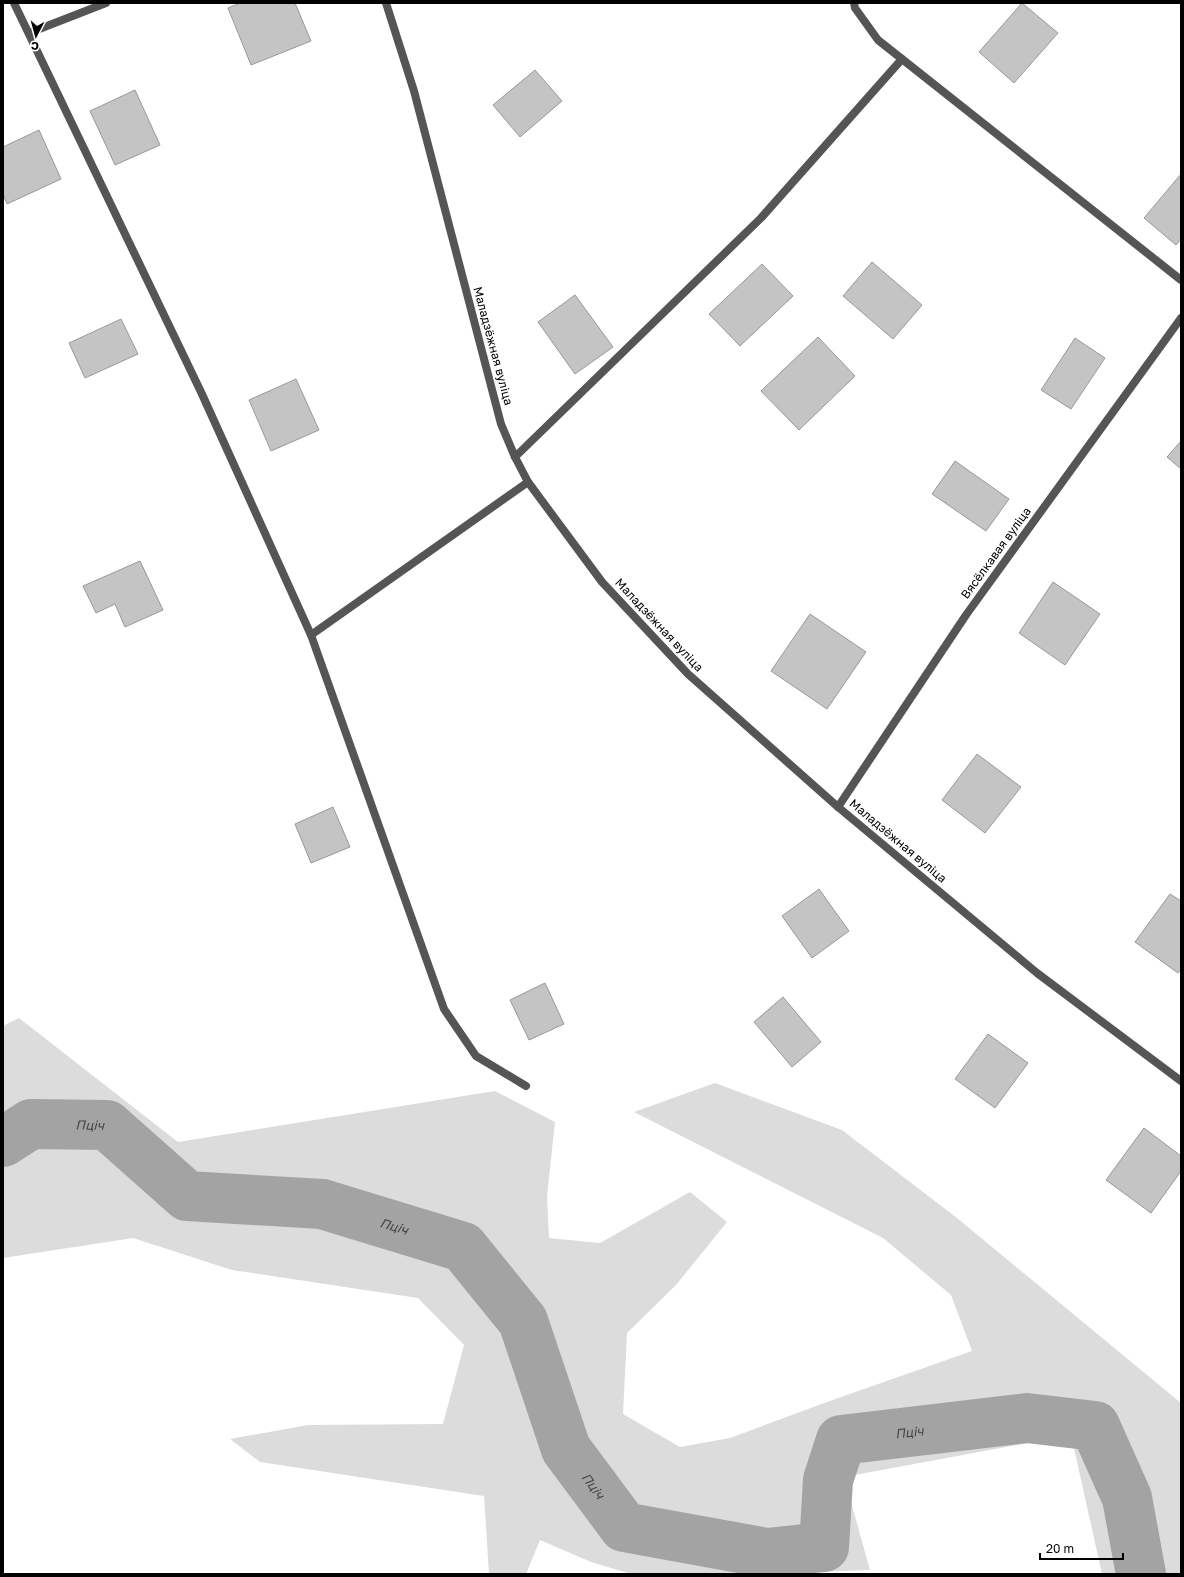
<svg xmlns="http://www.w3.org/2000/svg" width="1184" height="1577" viewBox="0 0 1184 1577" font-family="'Golos Text',sans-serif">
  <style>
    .green { fill: #dcdcdc }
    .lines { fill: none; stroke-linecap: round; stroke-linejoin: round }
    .river { stroke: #a3a3a3; stroke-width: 50 }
    .building { fill: #c4c4c4; stroke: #999 }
    .service { stroke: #555; stroke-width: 8 }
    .minor { stroke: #555; stroke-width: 8 }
    .tertiary { stroke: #555; stroke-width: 8 }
    .labels { text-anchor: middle; stroke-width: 3; stroke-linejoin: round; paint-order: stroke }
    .street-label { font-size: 12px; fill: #000; stroke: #fff }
    .water-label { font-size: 13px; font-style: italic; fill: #444; stroke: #fff }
  </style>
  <rect width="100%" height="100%" fill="#fff"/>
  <polygon class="green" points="19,1018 178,1142 495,1091 555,1122 547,1196 549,1238 600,1243 690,1192 727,1222 676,1285 627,1333 623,1414 680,1447 730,1438 827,1402 972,1351 951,1295 883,1238 634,1112 715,1083 842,1130 957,1218 1181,1403 1181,1574 1102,1574 1071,1435 844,1477 870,1570 763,1574 631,1574 591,1562 540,1540 526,1574 489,1574 484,1496 260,1462 230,1439 308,1425 443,1424 464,1345 418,1298 232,1270 133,1238 3,1258 3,1026"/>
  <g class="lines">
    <path class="river" id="s1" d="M3,1142L31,1124L107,1125L187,1196L322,1204L463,1247L523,1321L566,1449L624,1527L767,1553L824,1547L828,1480L841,1440L1027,1418L1095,1426L1127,1498L1141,1574"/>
  </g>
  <g class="building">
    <polygon points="240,3 295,3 311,41 251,65 228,8"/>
    <polygon points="1022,3 1058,33 1014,83 979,52"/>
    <polygon points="535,70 562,101 520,137 493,105"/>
    <polygon points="135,90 160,145 115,165 90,111"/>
    <polygon points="39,130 61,179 7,204 3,194 3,147"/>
    <polygon points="1181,174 1181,239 1176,245 1144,218"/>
    <polygon points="872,262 922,305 893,339 843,296"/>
    <polygon points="762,264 793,296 740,346 709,314"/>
    <polygon points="575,295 613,347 575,374 538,322"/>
    <polygon points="121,319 138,354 85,378 69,343"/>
    <polygon points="818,337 855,376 799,430 761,391"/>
    <polygon points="1075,338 1105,358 1071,409 1041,390"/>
    <polygon points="296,379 319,430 271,451 249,400"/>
    <polygon points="1181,441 1181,469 1167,457"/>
    <polygon points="955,461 1009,499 986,531 932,494"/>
    <polygon points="140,561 163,610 125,627 115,604 96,613 83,586"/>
    <polygon points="1053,582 1100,614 1065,665 1019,633"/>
    <polygon points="810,614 866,652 827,709 771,671"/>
    <polygon points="977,754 1021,787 985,833 942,800"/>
    <polygon points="333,807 350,847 311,863 295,824"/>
    <polygon points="819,889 849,931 812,958 782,916"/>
    <polygon points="1170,894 1181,901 1181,969 1178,973 1135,942"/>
    <polygon points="545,983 564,1024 529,1040 510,1000"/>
    <polygon points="783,997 821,1042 792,1067 754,1022"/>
    <polygon points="988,1034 1028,1063 995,1108 955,1079"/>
    <polygon points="1144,1128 1181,1156 1181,1171 1151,1213 1106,1180"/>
  </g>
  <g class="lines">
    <g class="service">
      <polyline points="14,3 201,392 311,635 444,1009 476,1056 526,1086"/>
      <polyline points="854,3 855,8 878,40 1181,280"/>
      <polyline points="29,33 106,3"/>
      <polyline points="515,457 761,218 902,59"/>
      <polyline points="311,635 528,482"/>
    </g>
    <polyline class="minor" points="838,807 966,615 1181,318"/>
    <polyline class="tertiary" points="386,3 414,91 501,424 515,457 528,482 602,582 688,674 838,807 1037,973 1181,1081"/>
  </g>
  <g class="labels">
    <g class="street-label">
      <text transform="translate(493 346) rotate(75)" y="4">Маладзёжная вуліца</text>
      <text transform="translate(996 553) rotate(-54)" y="4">Вясёлкавая вуліца</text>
      <text transform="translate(659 625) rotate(47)" y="4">Маладзёжная вуліца</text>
      <text transform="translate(898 841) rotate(40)" y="4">Маладзёжная вуліца</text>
    </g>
    <g class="water-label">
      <text dy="5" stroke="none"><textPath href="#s1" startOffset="92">Пціч</textPath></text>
      <text dy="5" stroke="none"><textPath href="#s1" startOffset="427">Пціч</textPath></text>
      <text dy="5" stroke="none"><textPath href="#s1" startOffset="1207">Пціч</textPath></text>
      <text dy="5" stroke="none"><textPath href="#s1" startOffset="775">Пціч</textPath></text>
    </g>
  </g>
  <rect width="1184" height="1577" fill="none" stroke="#000000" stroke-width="8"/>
  <g transform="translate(36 36) rotate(186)" stroke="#ffffff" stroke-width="3" paint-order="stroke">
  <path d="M0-3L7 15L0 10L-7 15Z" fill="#000000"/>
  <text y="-6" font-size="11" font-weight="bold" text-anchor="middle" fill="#000000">С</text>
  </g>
  <path d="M1040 1553v6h83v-6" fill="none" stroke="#000000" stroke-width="2"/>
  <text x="1046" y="1553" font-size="12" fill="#000000" stroke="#ffffff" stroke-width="3" paint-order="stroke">20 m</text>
</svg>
